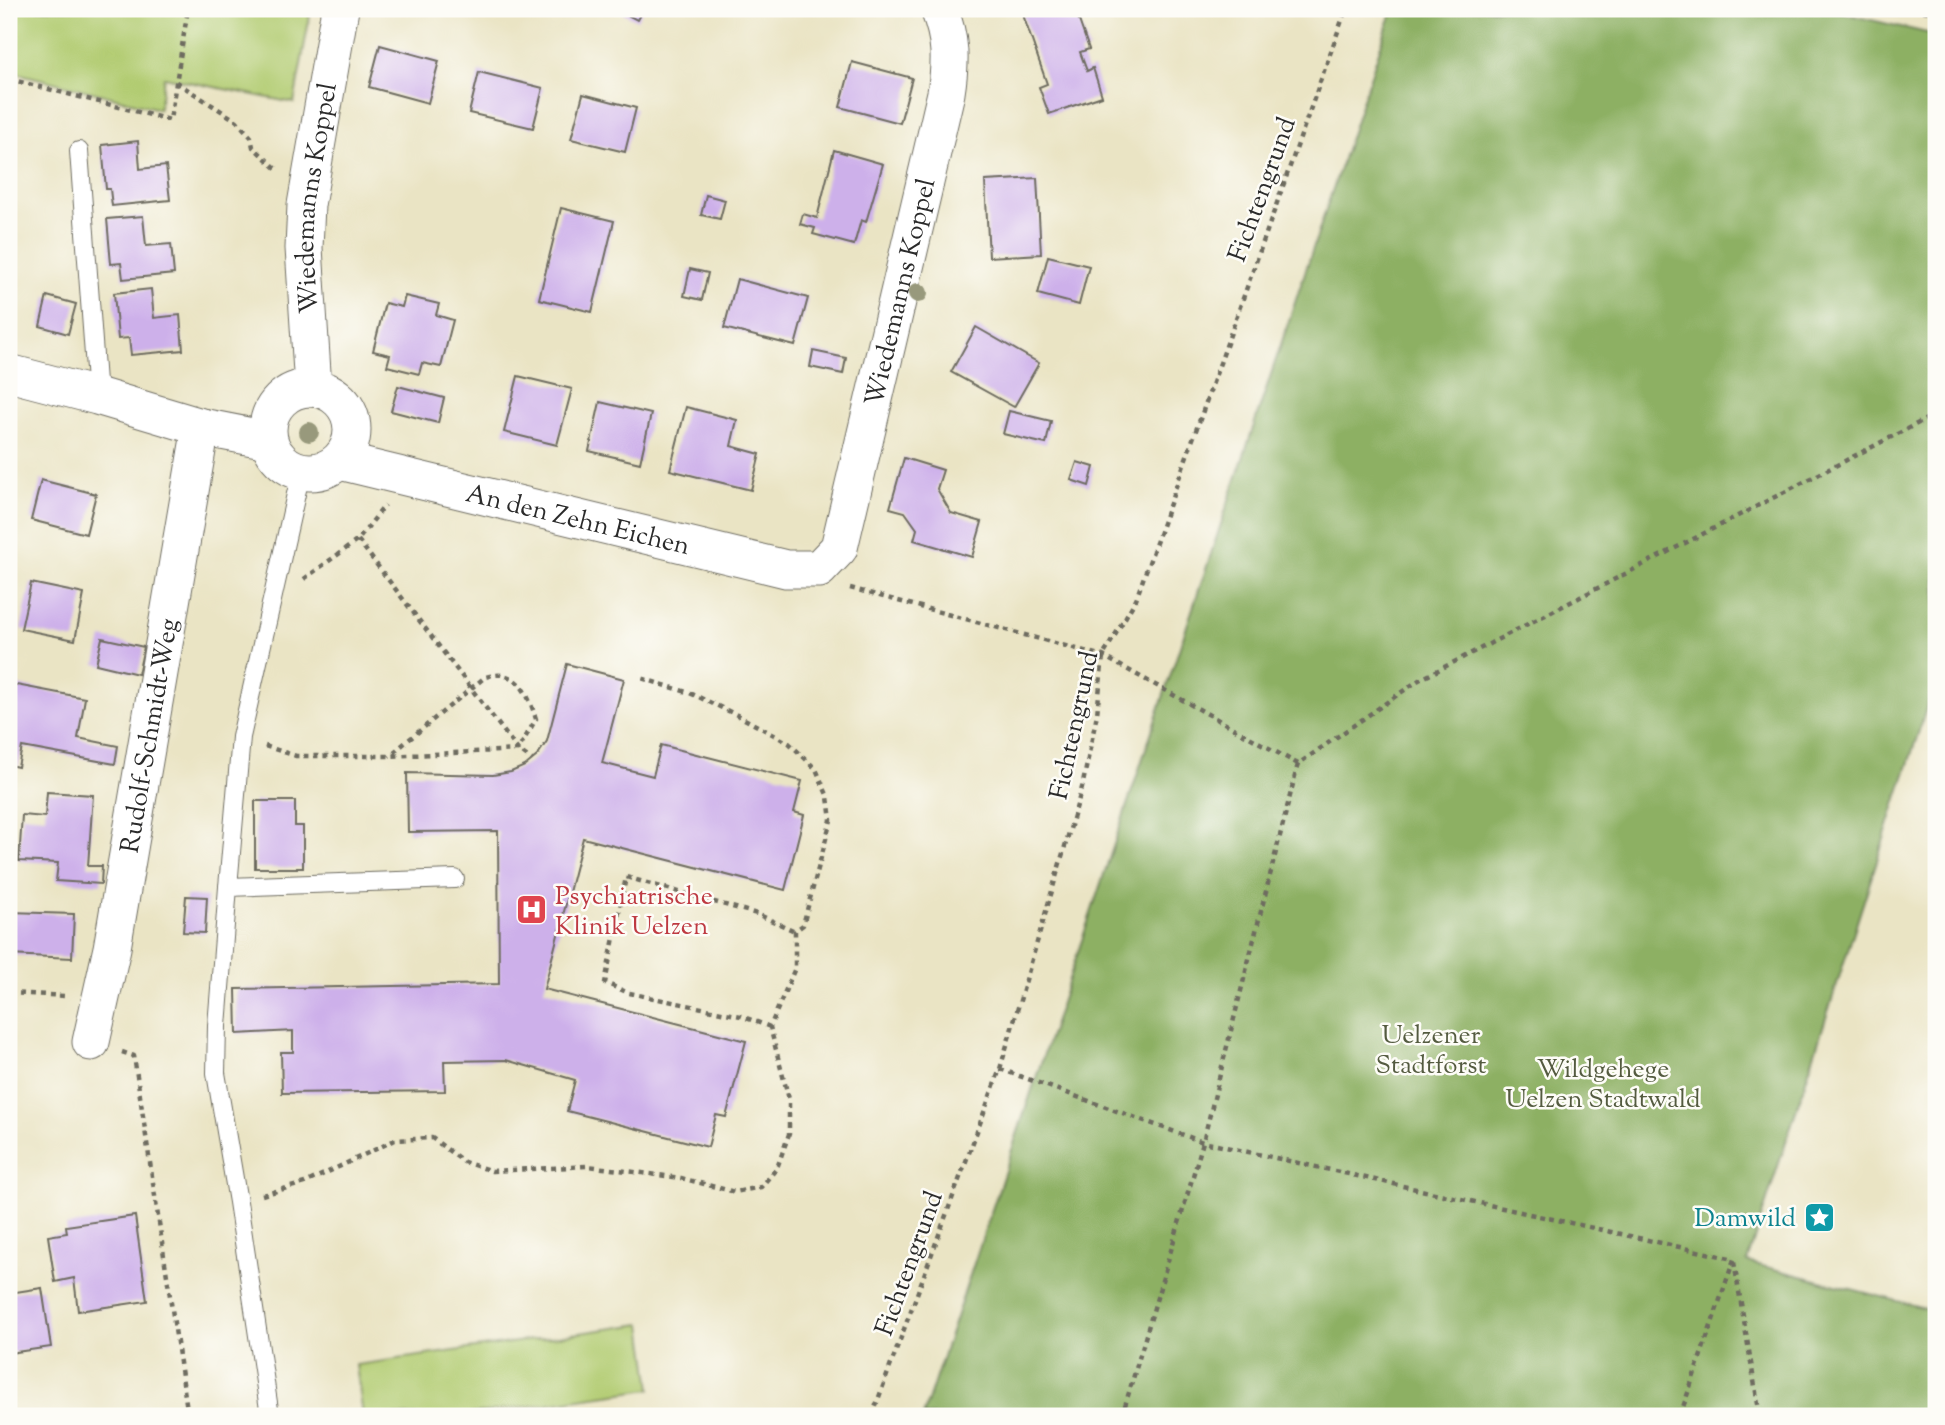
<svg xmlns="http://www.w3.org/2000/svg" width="1945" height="1425" viewBox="0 0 1945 1425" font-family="'Sorts Mill Goudy',serif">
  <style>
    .green { fill: #b2cc72; stroke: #6e7c4e; stroke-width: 2 }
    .forest { fill: #8db064; stroke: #5c6e48; stroke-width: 2 }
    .building { fill: #cdb0ea }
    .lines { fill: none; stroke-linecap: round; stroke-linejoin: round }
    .service-casing { stroke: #6e6c61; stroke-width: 20 }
    .minor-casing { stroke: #6e6c61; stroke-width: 39 }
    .path { stroke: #6e6c61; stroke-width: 4.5; stroke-dasharray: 5 5; stroke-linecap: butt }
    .service { stroke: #fff; stroke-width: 18 }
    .minor { stroke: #fff; stroke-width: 37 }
    .tree { fill: #98997b }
    .labels { text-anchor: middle; stroke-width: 5; stroke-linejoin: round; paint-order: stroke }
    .street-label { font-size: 26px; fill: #2b2b2b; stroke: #fdfcf7 }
    .health-label { font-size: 26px; fill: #be3a42; stroke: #fdfcf7; text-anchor: start }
    .park-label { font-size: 26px; fill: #545b40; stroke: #fdfcf7 }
    .culture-label { font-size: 26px; fill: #0d838f; stroke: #fdfcf7; text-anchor: end }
  </style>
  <rect width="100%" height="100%" fill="#fdfcf7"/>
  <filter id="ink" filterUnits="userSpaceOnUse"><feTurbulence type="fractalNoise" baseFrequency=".0143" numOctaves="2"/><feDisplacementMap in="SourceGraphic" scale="14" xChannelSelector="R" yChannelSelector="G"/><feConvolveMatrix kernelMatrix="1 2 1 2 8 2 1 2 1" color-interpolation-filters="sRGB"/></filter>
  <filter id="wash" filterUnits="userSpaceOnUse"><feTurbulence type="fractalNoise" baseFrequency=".00686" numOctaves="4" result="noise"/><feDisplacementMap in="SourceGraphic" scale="28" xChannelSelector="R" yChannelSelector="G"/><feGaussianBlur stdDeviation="1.57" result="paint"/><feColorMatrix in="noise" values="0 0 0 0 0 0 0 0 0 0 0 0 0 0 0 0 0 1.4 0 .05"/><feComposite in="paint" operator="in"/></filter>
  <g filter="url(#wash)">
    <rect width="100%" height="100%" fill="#eae4c4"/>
    <g class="green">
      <polygon points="9,9 311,9 294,103 164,77 159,109 9,71"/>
      <polygon points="642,1324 651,1389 458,1416 363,1416 356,1365"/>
    </g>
    <polygon class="forest" points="1393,9 1824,9 1936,35 1936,678 1747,1262 1936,1311 1936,1416 923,1416"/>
    <g id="blocks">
      <g class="building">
        <polygon points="616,9 643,9 637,20"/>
        <polygon points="1021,9 1075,9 1089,49 1080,52 1087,71 1093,68 1102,96 1049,114 1039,87 1047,84"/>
        <polygon points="380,45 439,61 428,103 369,87"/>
        <polygon points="852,62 912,78 900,123 840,107"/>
        <polygon points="479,72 543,88 533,128 469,113"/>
        <polygon points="583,94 636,108 625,152 571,139"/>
        <polygon points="138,141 140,169 166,166 170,200 112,206 110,189 106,189 102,145"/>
        <polygon points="834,150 883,164 866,222 861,220 854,245 813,234 815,228 800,224 803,214 817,218"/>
        <polygon points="1037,178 1041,254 989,257 985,181"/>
        <polygon points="706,195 725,200 720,219 701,215"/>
        <polygon points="561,208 614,221 592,312 539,299"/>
        <polygon points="143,216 146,246 171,244 174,274 123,279 121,263 111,264 107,219"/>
        <polygon points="1048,256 1089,266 1079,305 1038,294"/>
        <polygon points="690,269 708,273 702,300 684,296"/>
        <polygon points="737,279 808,298 795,346 724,328"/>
        <polygon points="151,289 154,318 180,315 183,350 131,355 129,338 118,339 114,293"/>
        <polygon points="47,296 76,304 68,334 40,326"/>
        <polygon points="405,296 439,304 436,315 453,320 441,367 422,363 419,374 387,366 390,355 373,351 385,303 402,307"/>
        <polygon points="976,327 1039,363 1014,407 951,372"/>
        <polygon points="813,351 846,358 843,374 810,367"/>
        <polygon points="518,376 572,389 557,445 504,432"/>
        <polygon points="398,386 444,398 438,423 391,411"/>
        <polygon points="600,402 651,414 640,463 589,451"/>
        <polygon points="686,407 737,420 731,446 760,454 751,490 670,470"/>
        <polygon points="1009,411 1051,421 1046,444 1003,434"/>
        <polygon points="904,458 943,470 937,489 951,513 982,522 972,557 914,540 917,529 905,512 890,508"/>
        <polygon points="1077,462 1094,467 1089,486 1071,480"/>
        <polygon points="41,480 96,494 86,534 31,520"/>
        <polygon points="31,583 84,594 75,640 21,629"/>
        <polygon points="102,638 144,647 138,674 96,664"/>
        <polygon points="567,664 624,679 602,763 653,776 661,745 802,781 794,812 804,815 785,890 583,838 544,989 746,1041 726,1117 716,1115 708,1147 567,1111 575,1080 506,1060 444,1061 445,1091 282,1093 281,1052 293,1052 293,1031 237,1034 236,989 499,984 498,831 408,832 407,773 493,775 511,772 525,766 537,756 547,741"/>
        <polygon points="11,684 85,698 78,738 118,746 115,764 22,747 18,767 9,765 9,697"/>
        <polygon points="47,792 93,795 88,866 102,866 101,884 56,881 58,863 19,861 22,815 45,817"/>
        <polygon points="255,801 295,801 295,826 303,826 303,868 255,868"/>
        <polygon points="186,896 207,897 205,933 183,932"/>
        <polygon points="9,912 74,914 72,958 9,955"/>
        <polygon points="135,1216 147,1301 78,1311 74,1278 55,1282 48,1236 67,1233 66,1226"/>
        <polygon points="42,1288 51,1347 9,1353 9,1293"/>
      </g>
    </g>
  </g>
  <g filter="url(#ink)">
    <use href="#blocks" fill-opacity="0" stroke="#6e6c61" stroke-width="2"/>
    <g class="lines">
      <defs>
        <g id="service">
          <polyline points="79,151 97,396"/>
          <polyline points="301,472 241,737 228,887 455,879"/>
          <polyline points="228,887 217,1026 216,1073 238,1202 270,1416"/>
        </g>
        <g id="minor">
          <polyline points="9,373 97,396 201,427 268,440"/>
          <path id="s1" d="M313,388L304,248L306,205L340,9"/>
          <circle cx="310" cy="430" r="42"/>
          <path id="s2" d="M340,461L786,569H819L839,548L946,93C951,61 951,39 939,9"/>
          <path id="s3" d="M91,1042L112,948L201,427"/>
        </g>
      </defs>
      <use href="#service" class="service-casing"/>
      <use href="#minor" class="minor-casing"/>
      <g class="path">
        <polyline points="1913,9 1936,13"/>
        <polyline points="9,79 170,120 188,9"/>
        <polyline points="176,82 237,121 251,137 253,147 277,169"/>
        <polyline points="358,540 518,750 532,760"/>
        <polyline points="304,579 358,540 385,505"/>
        <polyline points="850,588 1103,656 1298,764 1419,680 1936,414"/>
        <path d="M265,746L296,756H389L518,750L536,719C531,703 523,678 502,675C497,674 490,676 485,677L389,756"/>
        <polyline points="9,993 66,996"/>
        <polyline points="770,1027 741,1016 629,993 605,983 626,877 757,914 795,931"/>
        <polyline points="122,1052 134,1056 188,1416"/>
        <polyline points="1000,1069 1203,1142 1734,1259 1680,1416"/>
        <polyline points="262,1195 305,1183 395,1140 432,1138 464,1162 492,1171 588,1166 681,1178 735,1192 761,1187 777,1168 789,1134 789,1099 770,1027 795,968 795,931 803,925 831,820 828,797 816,769 789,743 737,715 690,693 641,678"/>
        <polyline points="1734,1262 1760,1416"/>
        <polyline points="872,1416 1000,1069 1082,788 1097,714 1103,656 1136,599 1346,9"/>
        <polyline points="1122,1416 1203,1142 1298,764"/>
      </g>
      <use href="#service" class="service"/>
      <use href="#minor" class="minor"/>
    </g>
    <g class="tree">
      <circle cx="918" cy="293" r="10"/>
      <circle cx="309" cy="432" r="10"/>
    </g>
  </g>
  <defs>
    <symbol id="hospital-square" viewBox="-11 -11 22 22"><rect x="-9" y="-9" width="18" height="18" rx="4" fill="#e0444e" stroke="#fdfcf7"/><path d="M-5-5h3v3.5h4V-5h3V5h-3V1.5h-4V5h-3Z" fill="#fff"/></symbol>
    <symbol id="sight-square" viewBox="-11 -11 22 22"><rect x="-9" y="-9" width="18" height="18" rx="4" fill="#0f9aa8" stroke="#fdfcf7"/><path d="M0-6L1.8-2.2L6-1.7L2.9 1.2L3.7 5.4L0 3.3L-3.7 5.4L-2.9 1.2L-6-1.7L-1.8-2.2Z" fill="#fff"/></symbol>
  </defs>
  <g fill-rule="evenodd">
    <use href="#hospital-square" x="514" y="892" width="35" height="35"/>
    <use href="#sight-square" x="1802" y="1200" width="35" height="35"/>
  </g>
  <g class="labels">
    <g class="street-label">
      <text transform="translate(1261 189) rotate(-70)" y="9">Fichtengrund</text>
      <text dy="9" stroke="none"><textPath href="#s1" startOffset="191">Wiedemanns Koppel</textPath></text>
      <text dy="9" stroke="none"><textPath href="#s2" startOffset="784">Wiedemanns Koppel</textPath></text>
      <text dy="9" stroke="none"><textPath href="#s2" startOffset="245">An den Zehn Eichen</textPath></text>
      <text transform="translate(1073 725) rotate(-78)" y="9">Fichtengrund</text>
      <text dy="9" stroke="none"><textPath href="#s3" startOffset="312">Rudolf-Schmidt-Weg</textPath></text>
      <text transform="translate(908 1263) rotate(-70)" y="9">Fichtengrund</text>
    </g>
    <g class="health-label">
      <text x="555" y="904">Psychiatrische<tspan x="555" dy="30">Klinik Uelzen</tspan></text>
    </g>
    <g class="park-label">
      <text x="1431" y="1043">Uelzener<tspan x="1431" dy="30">Stadtforst</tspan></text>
      <text x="1603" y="1077">Wildgehege<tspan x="1603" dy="30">Uelzen Stadtwald</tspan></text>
    </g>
    <g class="culture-label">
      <text x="1796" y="1226">Damwild</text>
    </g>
  </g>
  <rect width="1945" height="1425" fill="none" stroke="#fdfcf7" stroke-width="35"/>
</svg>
